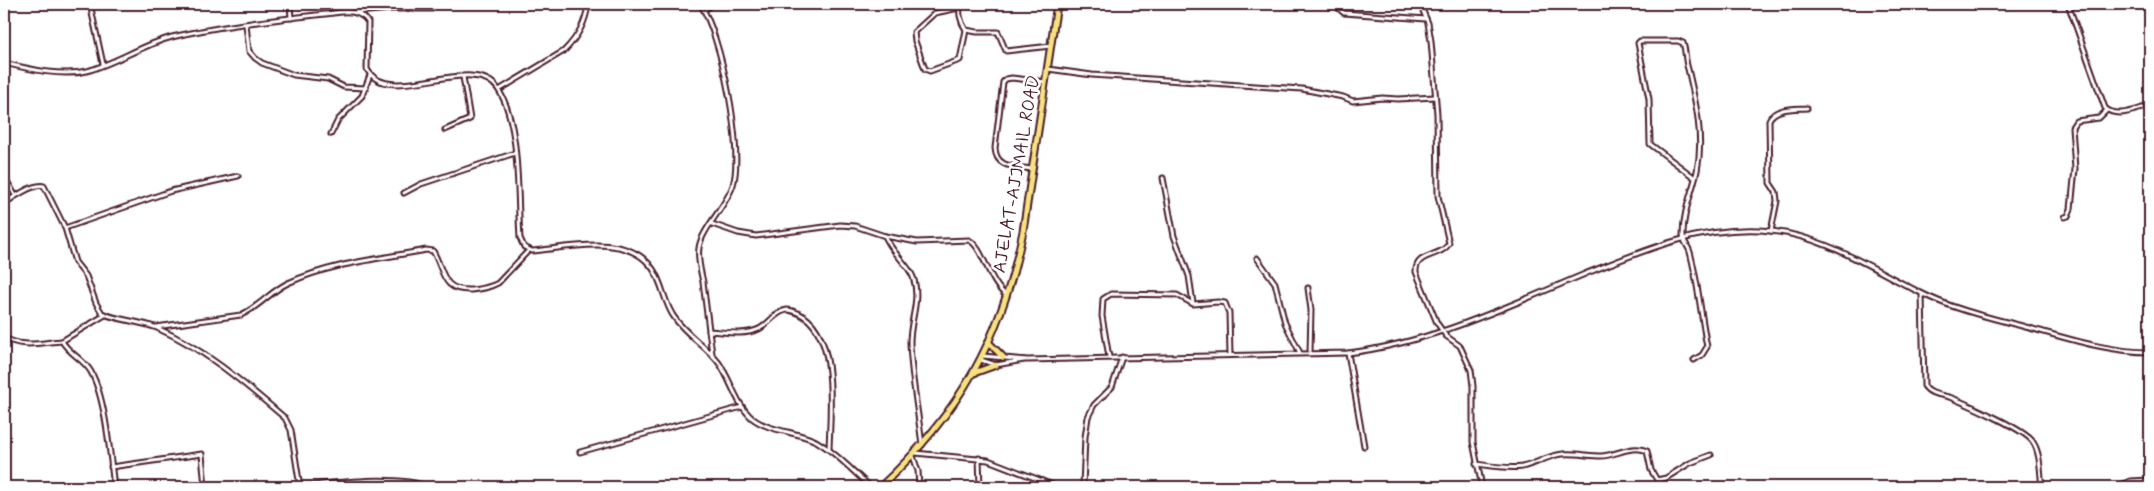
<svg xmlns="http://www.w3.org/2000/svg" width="2154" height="491" viewBox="0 0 2154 491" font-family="Mynerve,sans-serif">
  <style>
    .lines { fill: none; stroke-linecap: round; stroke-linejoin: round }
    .street-casing { stroke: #4a1f2b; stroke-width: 7 }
    .primary-casing { stroke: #4a1f2b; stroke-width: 9 }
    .street { stroke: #fff; stroke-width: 3 }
    .primary { stroke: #f6e281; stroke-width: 5 }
    .labels { text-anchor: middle; stroke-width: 5; stroke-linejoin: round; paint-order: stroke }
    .street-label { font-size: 18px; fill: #4a1f2b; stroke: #fff }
  </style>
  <rect width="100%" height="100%" fill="#fff"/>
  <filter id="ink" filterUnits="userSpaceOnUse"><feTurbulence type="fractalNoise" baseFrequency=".02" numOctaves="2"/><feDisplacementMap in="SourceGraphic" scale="10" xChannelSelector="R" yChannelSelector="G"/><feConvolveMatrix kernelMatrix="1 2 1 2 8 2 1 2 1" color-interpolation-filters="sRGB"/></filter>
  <g filter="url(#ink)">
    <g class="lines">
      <defs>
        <g id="street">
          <polyline points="90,4 103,64"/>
          <polyline points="290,4 291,18"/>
          <path d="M700,4C721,34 744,150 733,185C727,205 701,230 699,248C697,259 701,272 703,282C706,306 709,330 712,354"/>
          <path d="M962,4C957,11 961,23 966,30L977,32H998L1006,51L1051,46"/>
          <polyline points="1337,4 1338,8 1344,13 1426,19"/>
          <path d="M1420,4L1428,23L1431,41L1437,114L1438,196L1449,243C1442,258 1415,252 1416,272L1437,323L1446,336L1460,346L1471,370L1473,386V442L1482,487"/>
          <path d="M2068,4L2105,108C2117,119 2136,109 2150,106"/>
          <polyline points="959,8 935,13 914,32 915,41 925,69 930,71 960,60 966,30"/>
          <polyline points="704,10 714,4"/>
          <polyline points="356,12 392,9 432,9"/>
          <polyline points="246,25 249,51 255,58 262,63 294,75 328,79 344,87 366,88"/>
          <path d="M4,63C29,69 61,77 87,71C116,63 142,45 172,37C227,24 285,19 342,12C353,11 362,13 368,22L367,69C388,109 474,52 498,89C521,124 517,196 520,238L524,247L532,251C568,248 628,232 653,269C663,284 664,303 674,317C686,335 706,346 719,363C731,380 736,404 752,418C770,432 796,431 816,441C837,453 853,472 871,487"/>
          <polyline points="1048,69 1092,75 1302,89 1343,97 1353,101 1382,98 1398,99 1435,97"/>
          <path d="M499,90L564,51C577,38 586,23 588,4"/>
          <polyline points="445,130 470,119 463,77"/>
          <polyline points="331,134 338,120 362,96 370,75"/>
          <path d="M1032,169C1016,166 996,169 995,148L1003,82L1006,79L1012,78L1046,82"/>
          <polyline points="4,176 15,195"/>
          <polyline points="1163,178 1174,236 1189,276 1193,303"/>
          <polyline points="404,193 421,184 515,153"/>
          <path d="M4,204C12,198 34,183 44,186L65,228L75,262L86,276L96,303L102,313C116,320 140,321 157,328C205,349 245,384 285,418L291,430L300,487"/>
          <polyline points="2065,217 2068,216 2071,209 2075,169 2072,127 2076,121 2099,118 2107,110"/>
          <path d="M712,224L738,233L756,236L840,225L855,226L885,236L917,242L969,240C984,248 988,282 1007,296"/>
          <polyline points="65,228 171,191 238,176"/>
          <path d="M1771,231L1777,201L1776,192L1770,183L1769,120C1775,107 1795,109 1807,108"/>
          <path d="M885,236C892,253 908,264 913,277C921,299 910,320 910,342C911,376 918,411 922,445"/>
          <polyline points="1257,258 1275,283 1285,323 1300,353"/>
          <polyline points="1308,288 1311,310 1310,353"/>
          <path d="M1922,294L1924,386C1931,396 1942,394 1952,398C1967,404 2026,430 2033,442C2041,454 2040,474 2042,487"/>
          <path d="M105,315L62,341C69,354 84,359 91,372C106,399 110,456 114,487"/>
          <path d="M156,327L241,315C259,307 271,291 288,283C332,263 379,259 426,250L433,251C445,272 441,291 471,290C481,289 489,288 498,283L529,250"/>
          <path d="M709,331C725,332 744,336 759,329C769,324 776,311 787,310C791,310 795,312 798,313C839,331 830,413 829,449"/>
          <path d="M4,337C21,349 43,342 62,341"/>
          <polyline points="1348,353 1364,446"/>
          <path d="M983,356L1027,360L1348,353C1431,343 1508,306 1585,274C1642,251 1698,227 1760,230C1821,233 1869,267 1921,293C1952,309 1988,317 2022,326C2064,337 2106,352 2150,352"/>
          <polyline points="1109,357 1102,316 1103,299 1111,294 1177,295 1193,304 1218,302 1225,303 1229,313 1230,355"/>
          <polyline points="981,360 996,365 1024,360"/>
          <path d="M1694,360L1702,355L1707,347C1701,316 1698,282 1690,252C1688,246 1683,241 1683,235C1683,212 1692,193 1697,171C1704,137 1696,103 1688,69C1685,61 1686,51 1683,43L1678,41H1640L1638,43L1649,99L1650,144L1695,178"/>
          <polyline points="580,452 742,407"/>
          <polyline points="915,453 988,460 1058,487"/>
          <polyline points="913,456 918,471 919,487"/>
          <polyline points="979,458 980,487"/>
          <path d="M1476,464C1491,466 1508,469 1522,467C1537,464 1548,455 1563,454C1576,453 1589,456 1601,456C1616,456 1631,444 1647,451L1651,470L1657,480L1666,478L1690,463L1711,455"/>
          <polyline points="111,467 202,454 205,487"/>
          <path d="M300,486C337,483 395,474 430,487"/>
          <polyline points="1041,487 1042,481"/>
          <polyline points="1083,487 1085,437 1088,417 1094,405 1112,387 1122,357"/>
          <polyline points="2117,487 2130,481 2150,480"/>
        </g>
        <g id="primary">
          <polyline points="989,343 1003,357"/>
          <polyline points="974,373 996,365"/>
          <path d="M880,487C960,413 1002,338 1023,231L1057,4"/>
        </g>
      </defs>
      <use href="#street" class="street-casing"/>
      <use href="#primary" class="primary-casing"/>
      <use href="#street" class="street"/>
      <use href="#primary" class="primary"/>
    </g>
  </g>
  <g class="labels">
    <g class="street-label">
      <text transform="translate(1016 174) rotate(-80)" y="6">AJELAT-AJJMAIL ROAD</text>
    </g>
  </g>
  <rect width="2154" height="491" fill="none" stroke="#fff" stroke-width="20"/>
  <rect x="10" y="10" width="2134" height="471" fill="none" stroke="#4a1f2b" stroke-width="2" filter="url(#ink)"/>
</svg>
